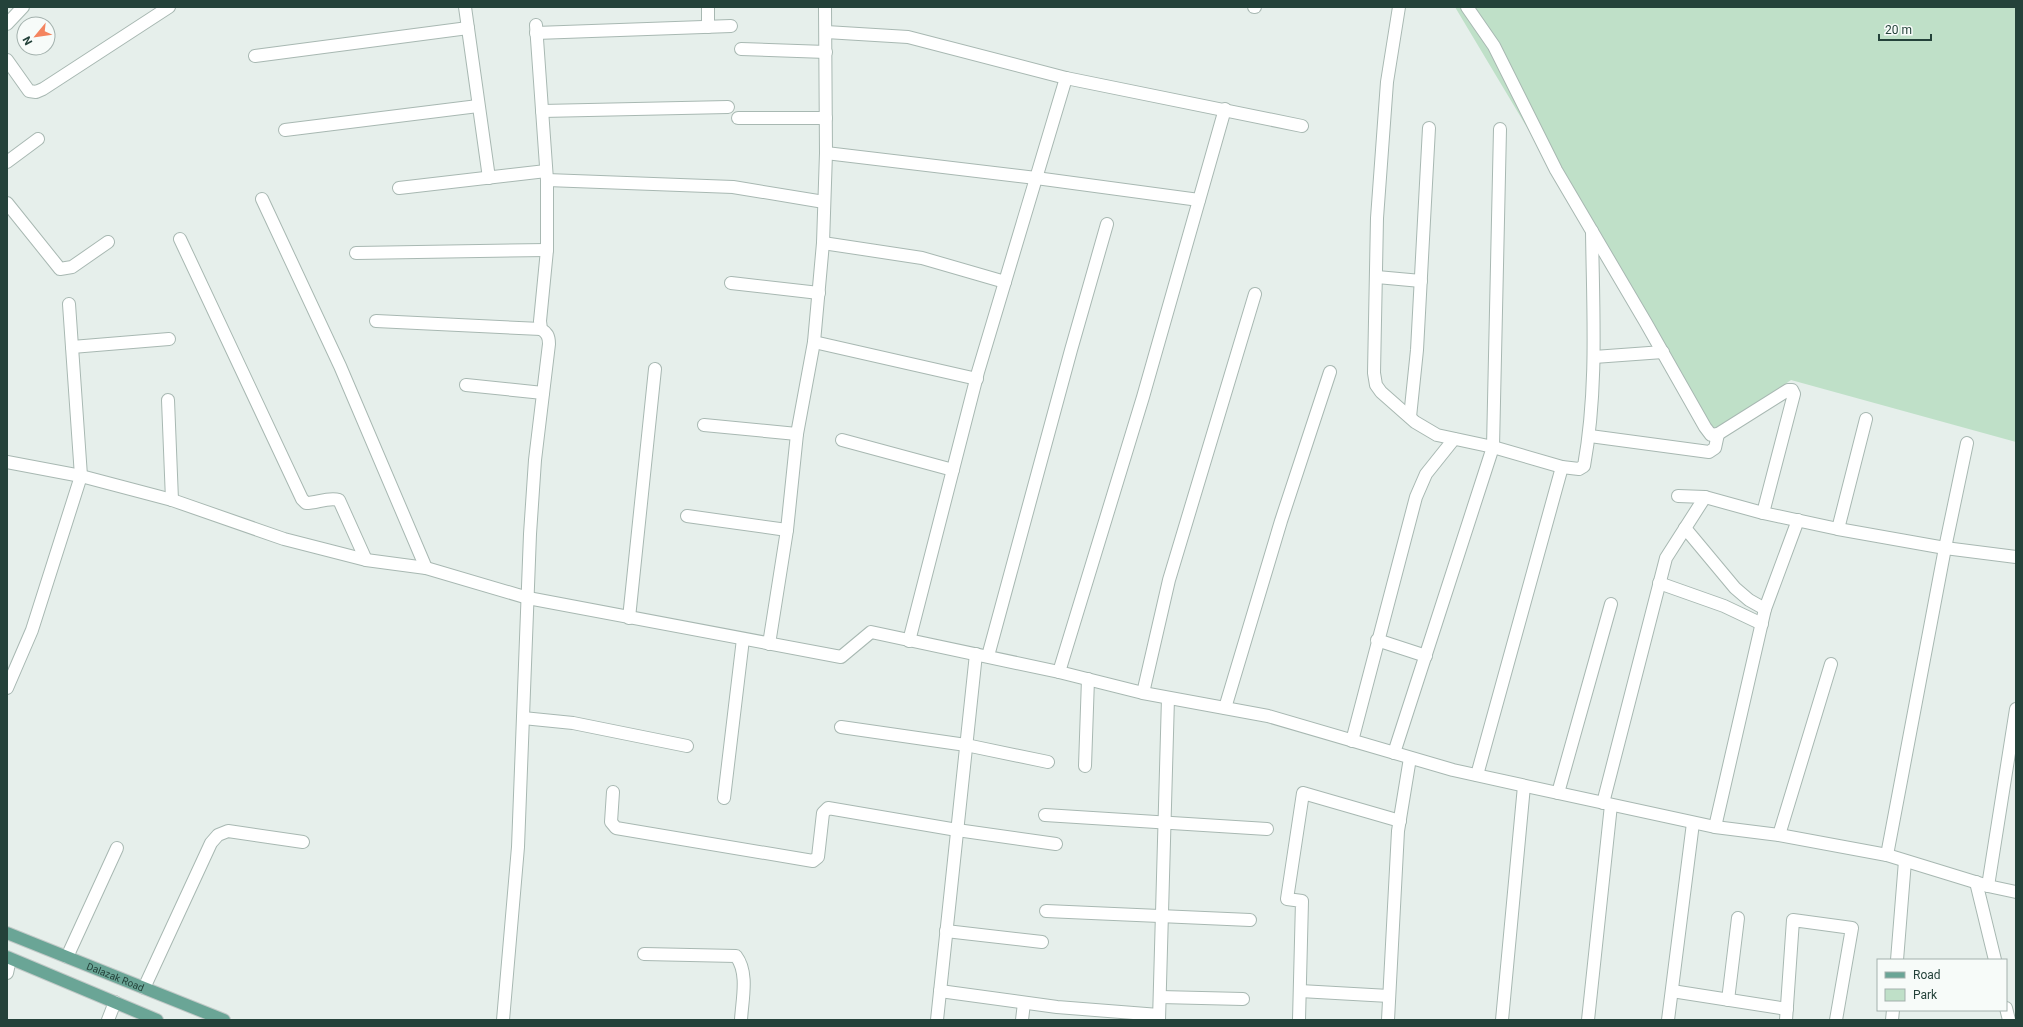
<svg xmlns="http://www.w3.org/2000/svg" width="2023" height="1027" viewBox="0 0 2023 1027" font-family="Roboto,sans-serif">
  <style>
    .green { fill: #bfe0c8 }
    .lines { fill: none; stroke-linecap: round; stroke-linejoin: round }
    .minor-casing { stroke: #a8b8b2; stroke-width: 14 }
    .major-casing { stroke: #c2cac8; stroke-width: 14 }
    .minor { stroke: #fff; stroke-width: 12 }
    .major { stroke: #6aa596; stroke-width: 12 }
    .labels { text-anchor: middle; stroke-width: 3.5; stroke-linejoin: round; paint-order: stroke }
    .street-label { font-size: 10px; fill: #24423a; stroke: #f7fbf9 }
  </style>
  <rect width="100%" height="100%" fill="#e6efeb"/>
  <polygon class="green" points="1455,7 2016,7 2016,442 1791,380 1711,435"/>
  <g class="lines">
    <defs>
      <g id="minor">
        <polyline points="465,7 489,178"/>
        <polyline points="708,7 708,27"/>
        <polyline points="1254,7 1255,7"/>
        <path d="M1399,7L1387,82L1377,218L1374,373L1376,385L1381,392L1415,422L1437,435L1493,447L1562,467L1579,469L1584,466C1598,388 1593,310 1592,231"/>
        <polyline points="1467,7 1494,46 1556,170 1646,323 1705,427 1711,435 1718,434 1788,390 1792,390 1794,394 1763,513"/>
        <polyline points="7,24 23,7"/>
        <polyline points="826,32 908,37 1066,78 1302,126"/>
        <polyline points="536,33 731,26"/>
        <polyline points="741,49 826,52"/>
        <polyline points="255,56 468,28"/>
        <polyline points="7,60 29,91 36,92 43,89 169,7"/>
        <polyline points="542,111 728,107"/>
        <polyline points="738,118 826,118"/>
        <polyline points="285,130 478,106"/>
        <polyline points="826,153 1036,178 1199,200"/>
        <polyline points="7,162 38,139"/>
        <polyline points="547,180 733,187 824,202"/>
        <polyline points="399,188 546,171"/>
        <polyline points="262,199 340,366 426,568"/>
        <polyline points="7,203 60,269 72,267 108,242"/>
        <path d="M180,239L302,499L306,503C317,503 328,497 339,500L366,560"/>
        <polyline points="823,243 922,258 1005,282"/>
        <polyline points="356,253 547,250"/>
        <polyline points="1377,277 1421,281"/>
        <polyline points="731,283 819,293"/>
        <polyline points="376,321 541,329"/>
        <polyline points="814,342 977,379"/>
        <polyline points="72,347 169,339"/>
        <polyline points="1594,357 1663,352"/>
        <polyline points="466,385 543,393"/>
        <polyline points="168,400 172,500"/>
        <polyline points="1410,417 1417,350 1429,128"/>
        <polyline points="704,425 797,434"/>
        <polyline points="1590,436 1709,452 1715,448 1718,434"/>
        <polyline points="842,440 953,470"/>
        <polyline points="7,462 81,476 172,500 284,539 366,560 426,568 528,598 841,657 871,632 1059,672 1143,693 1268,716 1453,770 1558,793 1715,827 1779,835 1887,855 1988,886 2016,892"/>
        <polyline points="1678,496 1705,497 1763,513 1838,529 1945,548 2016,557"/>
        <polyline points="687,516 787,530"/>
        <polyline points="1685,528 1735,588 1749,600 1765,609"/>
        <polyline points="1838,529 1866,419"/>
        <polyline points="1659,583 1724,606 1762,624"/>
        <polyline points="629,618 655,369"/>
        <polyline points="1377,640 1426,656"/>
        <polyline points="909,641 978,372 1066,78"/>
        <polyline points="769,644 787,530 797,434 814,342 823,243 826,153 825,7"/>
        <polyline points="988,656 1071,350 1107,224"/>
        <polyline points="1059,672 1143,397 1225,109"/>
        <polyline points="7,688 32,630 81,476 69,304"/>
        <polyline points="1143,693 1169,580 1255,294"/>
        <polyline points="1225,708 1281,521 1330,372"/>
        <polyline points="523,718 573,723 687,746"/>
        <polyline points="841,727 966,745 1048,762"/>
        <polyline points="1352,741 1416,497 1426,474 1454,439"/>
        <polyline points="1394,753 1493,447 1500,129"/>
        <polyline points="1085,766 1088,679"/>
        <polyline points="1477,775 1562,467"/>
        <polyline points="613,792 611,822 616,828 813,861 818,857 823,813 828,808 957,830 1056,844"/>
        <polyline points="1558,793 1611,604"/>
        <polyline points="724,798 743,639"/>
        <polyline points="1603,803 1666,558 1705,497"/>
        <polyline points="1045,815 1267,829"/>
        <polyline points="1715,827 1765,609 1798,520"/>
        <polyline points="1779,835 1831,664"/>
        <polyline points="1887,855 1945,548 1967,443"/>
        <polyline points="1976,882 1995,960"/>
        <polyline points="1988,886 2016,709"/>
        <polyline points="1046,911 1250,920"/>
        <polyline points="946,931 1042,942"/>
        <path d="M644,954L736,956C749,973 742,1000 741,1020"/>
        <polyline points="67,957 117,848"/>
        <polyline points="1897,960 1905,861"/>
        <polyline points="7,973 10,959"/>
        <polyline points="144,988 211,843 218,835 228,831 303,842"/>
        <polyline points="940,991 1057,1007 1159,1015"/>
        <polyline points="1300,991 1389,996"/>
        <polyline points="1672,991 1787,1009"/>
        <polyline points="1160,997 1243,999"/>
        <polyline points="1728,1000 1738,918"/>
        <polyline points="2006,1008 2009,1020"/>
        <polyline points="108,1020 115,1002"/>
        <path d="M503,1020L518,847L530,534L535,460L549,344C549,336 547,333 541,329L540,321L547,250V180L536,25"/>
        <polyline points="937,1020 976,654"/>
        <polyline points="1022,1020 1024,1003"/>
        <polyline points="1159,1020 1168,698"/>
        <polyline points="1299,1020 1302,901 1287,899 1303,793 1400,821"/>
        <polyline points="1388,1020 1398,831 1410,758"/>
        <polyline points="1502,1020 1524,786"/>
        <polyline points="1588,1020 1611,805"/>
        <polyline points="1668,1020 1693,823"/>
        <polyline points="1786,1020 1793,920 1852,928 1836,1020"/>
        <polyline points="1892,1020 1893,1010"/>
      </g>
      <g id="major">
        <path id="s1" d="M7,933L224,1020"/>
        <polyline points="7,957 157,1020"/>
      </g>
    </defs>
    <use href="#minor" class="minor-casing"/>
    <use href="#major" class="major-casing"/>
    <use href="#minor" class="minor"/>
    <use href="#major" class="major"/>
  </g>
  <g class="labels">
    <g class="street-label">
      <text dy="4" stroke="none"><textPath href="#s1" startOffset="117">Dalazak Road</textPath></text>
    </g>
  </g>
  <rect width="2023" height="1027" fill="none" stroke="#24423a" stroke-width="16"/>
  <rect x="1877" y="959" width="130" height="52" fill="#f7fbf9" stroke="#a3b1ad"/>
  <rect x="1885" y="972" width="20" height="6" fill="#6aa596" stroke="#a3b1ad"/>
  <text x="1913" y="979" font-size="12" fill="#24423a">Road</text>
  <rect x="1885" y="989" width="20" height="12" fill="#bfe0c8" stroke="#a3b1ad"/>
  <text x="1913" y="999" font-size="12" fill="#24423a">Park</text>
  <g transform="translate(36 36) rotate(241)"><circle r="19" fill="#f7fbf9" stroke="#a3b1ad"/>
  <path d="M0-3L7 15L0 10L-7 15Z" fill="#f4845f"/>
  <text y="-6" font-size="11" font-weight="bold" text-anchor="middle" fill="#24423a">N</text>
  </g>
  <path d="M1879 34v6h52v-6" fill="none" stroke="#24423a" stroke-width="2"/>
  <text x="1885" y="34" font-size="12" fill="#24423a" stroke="#f7fbf9" stroke-width="3" paint-order="stroke">20 m</text>
</svg>
